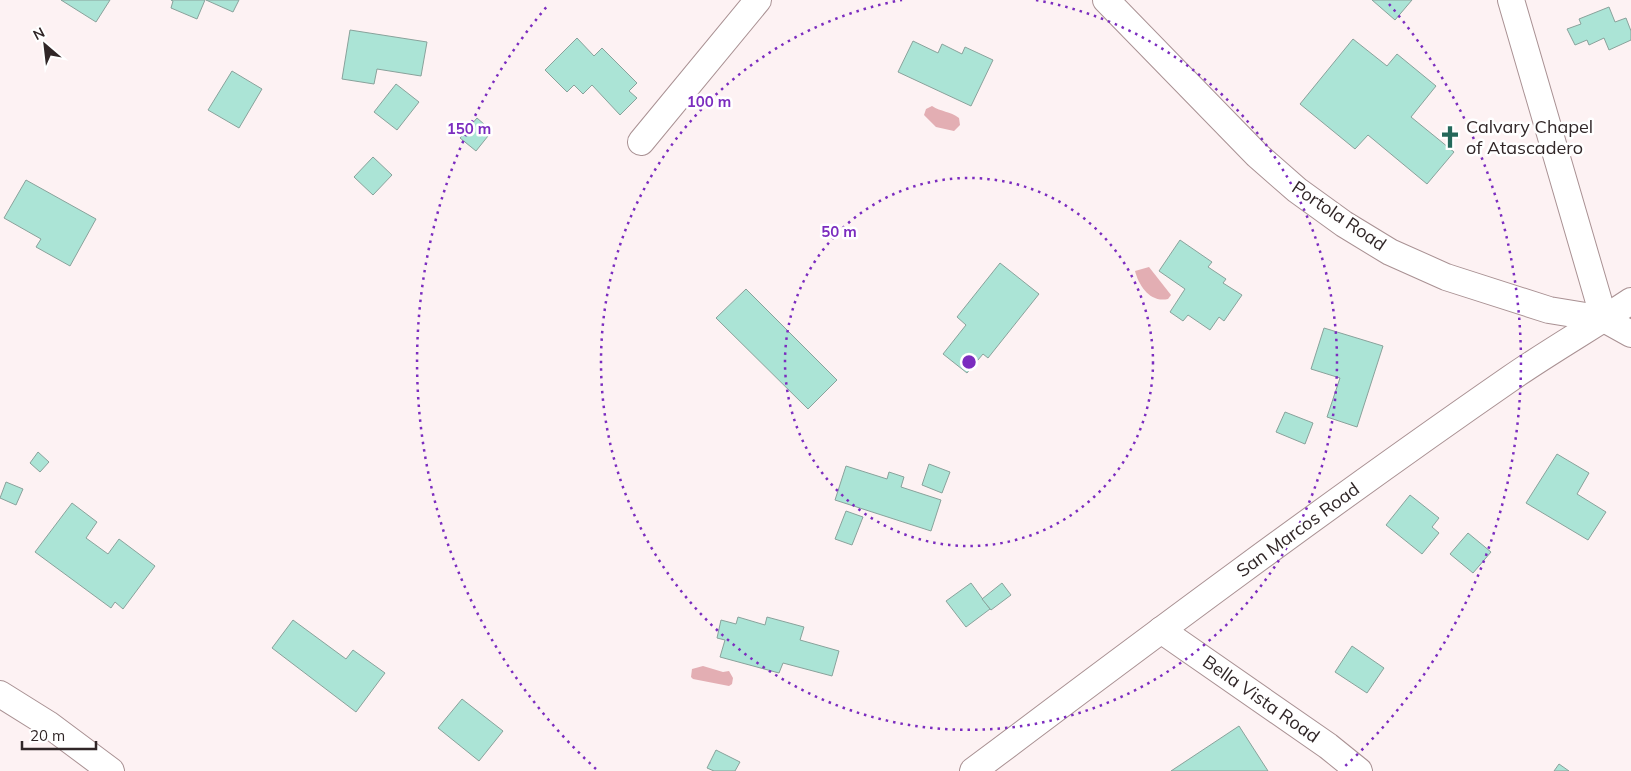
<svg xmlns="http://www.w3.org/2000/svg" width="1631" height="771" viewBox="0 0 1631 771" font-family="Mulish,sans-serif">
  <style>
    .water { fill: #e3aeb3 }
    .building { fill: #abe4d6; stroke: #89a29b }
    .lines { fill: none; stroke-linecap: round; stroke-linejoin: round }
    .minor-casing { stroke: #a99193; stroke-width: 28 }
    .minor { stroke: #fff; stroke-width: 26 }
    .ring { fill: none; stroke: #7b2cbf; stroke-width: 2.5; stroke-dasharray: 2.5 5 }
    .labels { text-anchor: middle; stroke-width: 5; stroke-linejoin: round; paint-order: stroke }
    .poi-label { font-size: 18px; fill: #302627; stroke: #fff; text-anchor: start }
    .street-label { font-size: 18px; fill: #302627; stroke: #fff }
    .centre { fill: #7b2cbf; stroke: #fff; stroke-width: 2.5 }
    .ring-label { font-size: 15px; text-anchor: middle; font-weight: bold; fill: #7b2cbf; stroke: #fff; stroke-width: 5; stroke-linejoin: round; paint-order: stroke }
  </style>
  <rect width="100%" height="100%" fill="#fdf2f3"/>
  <g class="water">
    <path d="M932,106C941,112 950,111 959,118L960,125L954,131L936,127L924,115L926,109Z"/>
    <path d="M1149,267L1171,295L1168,299C1150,303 1139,286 1135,271Z"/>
    <polygon points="703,666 723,672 729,671 733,678 732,684 729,686 693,679 691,677 692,669"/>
  </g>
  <g class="building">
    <polygon points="61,0 110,0 96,22"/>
    <polygon points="171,0 205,0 197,19 171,8 173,1"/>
    <polygon points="206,0 239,0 233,12"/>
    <polygon points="1372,0 1412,0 1395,20"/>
    <polygon points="1609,7 1615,22 1626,18 1631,31 1631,40 1609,50 1604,38 1589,45 1587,40 1575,45 1567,29 1581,24 1579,19"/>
    <polygon points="350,30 427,42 421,76 377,69 374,84 342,79"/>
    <polygon points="577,38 594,56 602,48 637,83 629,91 637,98 620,115 592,85 583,94 574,85 567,92 545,70"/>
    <polygon points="1353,39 1387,66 1397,54 1436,86 1411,117 1454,152 1427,184 1368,135 1355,149 1300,104"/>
    <polygon points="913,41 938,53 942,44 962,54 965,47 993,60 971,106 898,72"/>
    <polygon points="232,71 262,89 239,128 208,110"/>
    <polygon points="396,84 419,102 397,130 374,112"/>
    <polygon points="477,118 492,131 476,151 460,138"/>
    <polygon points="373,157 392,175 373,195 354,177"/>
    <polygon points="26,180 96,219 70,266 36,247 41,239 4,218"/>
    <polygon points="1180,240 1212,262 1208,267 1226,279 1223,283 1242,295 1224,321 1219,317 1210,330 1188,315 1183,321 1170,312 1185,289 1159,271"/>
    <polygon points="1000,263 1039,294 988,358 983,354 967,373 943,354 966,325 957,317"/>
    <polygon points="746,289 837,380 808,409 716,318"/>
    <polygon points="1324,328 1383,346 1357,427 1327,417 1340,378 1311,369"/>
    <polygon points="1285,412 1313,423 1305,444 1276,432"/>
    <polygon points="38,452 49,462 40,472 30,463"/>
    <polygon points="1557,454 1589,473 1577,494 1606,512 1588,540 1526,503"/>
    <polygon points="929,464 950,472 942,493 922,485"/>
    <polygon points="846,466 887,479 889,472 904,477 901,487 941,500 931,531 835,500"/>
    <polygon points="6,482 23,489 16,505 0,498"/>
    <polygon points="1410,495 1439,518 1432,527 1439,533 1422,554 1386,525"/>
    <polygon points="72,503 97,522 86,538 108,554 119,539 155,566 123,609 115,602 111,608 35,552"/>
    <polygon points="846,511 863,517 852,545 835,539"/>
    <polygon points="1468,533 1491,552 1473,573 1450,554"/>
    <polygon points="971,583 990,609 966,627 946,601"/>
    <polygon points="1002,583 1011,595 991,610 982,599"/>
    <polygon points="738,617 765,625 767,617 804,627 800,640 839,651 832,676 783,663 779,673 720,657 725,640 717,638 721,620 736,624"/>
    <polygon points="293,620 346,659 353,650 385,673 356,712 272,648"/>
    <polygon points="1352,646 1384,668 1367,693 1335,672"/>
    <polygon points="462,699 503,731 479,761 438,728"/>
    <polygon points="1239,726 1268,771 1171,771"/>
    <polygon points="716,750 740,762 735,771 714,771 707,768"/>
    <polygon points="1559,764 1569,771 1554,771"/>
  </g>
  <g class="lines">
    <defs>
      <g id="minor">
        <polyline points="1106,0 1257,155 1297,190 1344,224 1390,252 1446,277 1549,310 1604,319 1631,334"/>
        <polyline points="1511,0 1604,319"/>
        <polyline points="641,142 758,0"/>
        <polyline points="1161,630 1328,746 1359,771"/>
        <polyline points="0,694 48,724 111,771"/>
        <path d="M973,771C1151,637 1329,504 1511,378C1550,351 1592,327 1631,301"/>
      </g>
    </defs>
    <use href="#minor" class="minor-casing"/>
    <use href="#minor" class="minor"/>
  </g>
  <g class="ring">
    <circle cx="969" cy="362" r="184"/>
    <path d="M1036 0A368 368 0 1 1 902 0"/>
    <path d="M596 769A552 552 0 0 1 549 4M1389 4A552 552 0 0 1 1342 769"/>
  </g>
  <defs>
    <symbol id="church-bare" viewBox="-9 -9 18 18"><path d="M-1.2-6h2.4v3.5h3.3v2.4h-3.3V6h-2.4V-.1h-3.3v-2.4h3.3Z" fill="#24695b" stroke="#fff" stroke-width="2.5" paint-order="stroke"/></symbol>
  </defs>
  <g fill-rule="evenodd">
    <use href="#church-bare" x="1434" y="121" width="32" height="32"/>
  </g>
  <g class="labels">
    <g class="poi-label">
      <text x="1466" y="133">Calvary Chapel<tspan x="1466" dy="21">of Atascadero</tspan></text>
    </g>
    <g class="street-label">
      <text transform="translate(1339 216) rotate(34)" y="6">Portola Road</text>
      <text transform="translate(1298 530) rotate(-36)" y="6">San Marcos Road</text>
      <text transform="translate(1261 699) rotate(35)" y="6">Bella Vista Road</text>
    </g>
  </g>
  <circle cx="969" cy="362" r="8" class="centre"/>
  <g class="ring-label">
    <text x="709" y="107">100 m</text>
    <text x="469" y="134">150 m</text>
    <text x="839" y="237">50 m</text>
  </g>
  <g transform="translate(45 45) rotate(332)" stroke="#ffffff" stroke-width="4" paint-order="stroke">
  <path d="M0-4L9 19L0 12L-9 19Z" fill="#302627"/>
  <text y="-8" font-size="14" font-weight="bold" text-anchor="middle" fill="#302627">N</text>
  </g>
  <path d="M22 741v8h74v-8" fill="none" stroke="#302627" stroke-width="2.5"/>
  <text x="30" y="741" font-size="15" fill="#302627" stroke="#ffffff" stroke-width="4" paint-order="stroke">20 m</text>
</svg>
